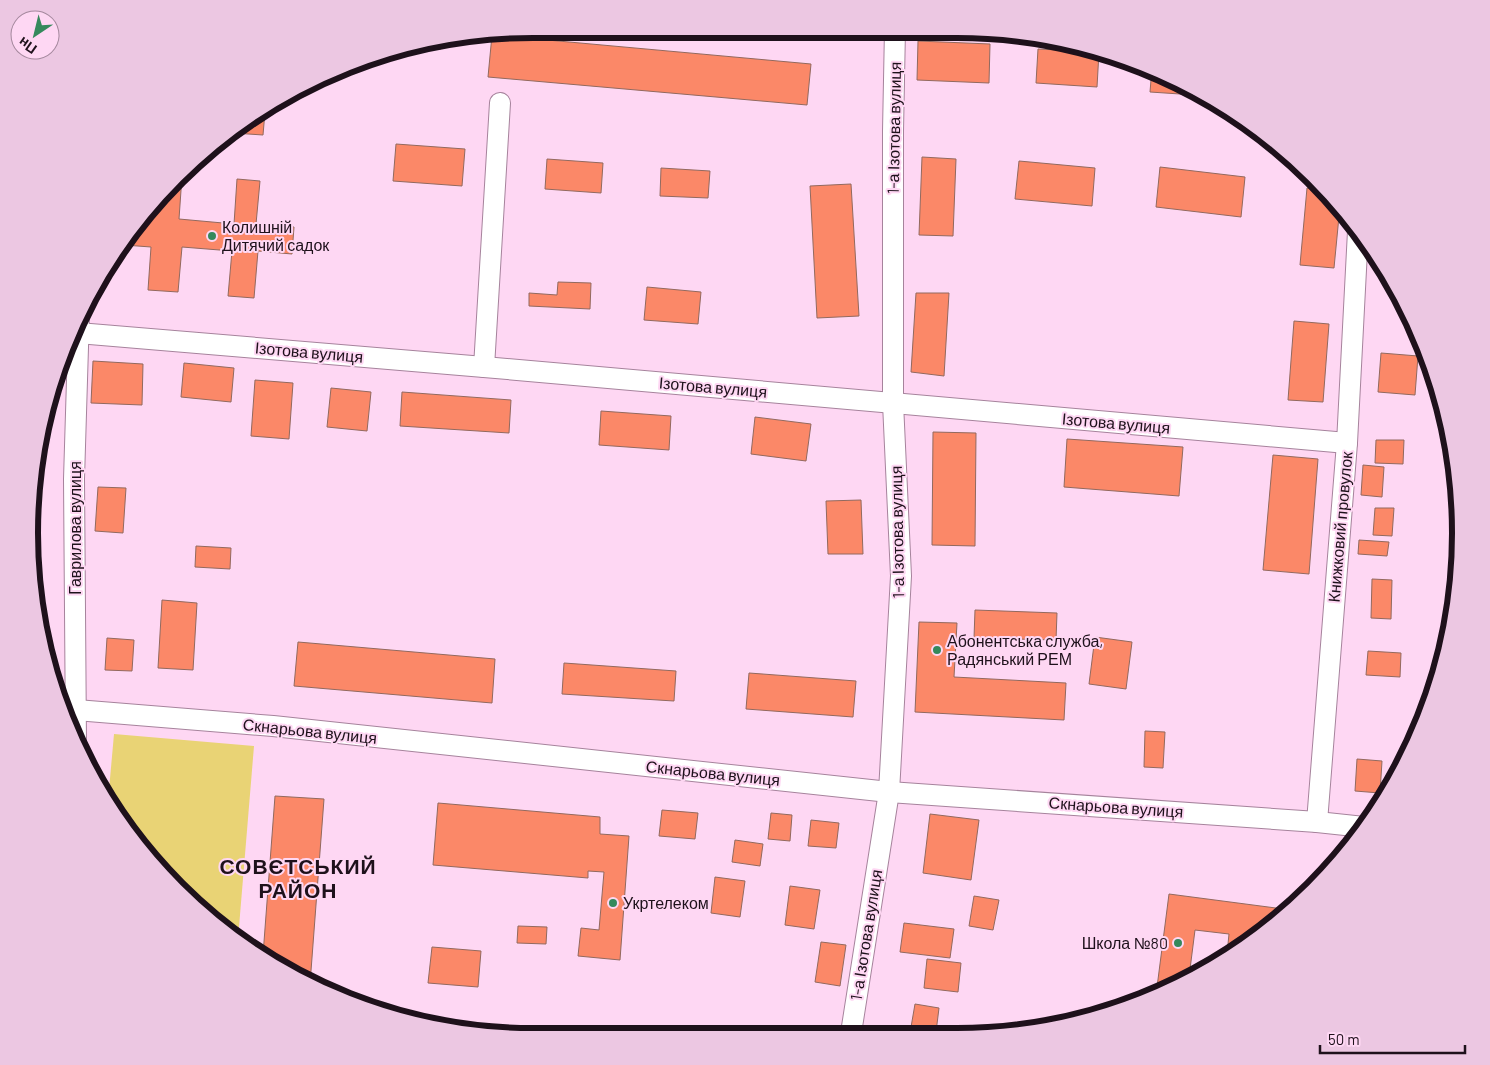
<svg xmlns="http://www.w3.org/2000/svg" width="1490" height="1065" viewBox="0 0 1490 1065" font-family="Barlow,sans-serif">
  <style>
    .green { fill: #e9d375 }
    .building { fill: #fb8868; stroke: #92695e }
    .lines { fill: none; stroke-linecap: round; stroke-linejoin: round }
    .street-casing { stroke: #a6839c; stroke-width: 22 }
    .street { stroke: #fff; stroke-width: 20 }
    .poi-dot { fill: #35895c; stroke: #fed7f3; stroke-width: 2 }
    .labels { text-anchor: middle; stroke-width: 4; stroke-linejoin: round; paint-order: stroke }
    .street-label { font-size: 16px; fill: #1e111b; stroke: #fed7f3 }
    .poi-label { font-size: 16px; fill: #1e111b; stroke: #fed7f3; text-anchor: start }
    .district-label { font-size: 21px; font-weight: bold; letter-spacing: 1px; fill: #1e111b; stroke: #fed7f3 }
    .rim { fill: none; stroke: #1e111b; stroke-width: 6 }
  </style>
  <rect width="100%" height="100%" fill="#fed7f3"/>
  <polygon class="green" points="114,734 254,746 238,939 226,932 154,864 108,801"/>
  <g class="building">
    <polygon points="807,29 847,29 847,35 807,34"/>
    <polygon points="492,35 811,64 807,105 488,77"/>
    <polygon points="441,41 441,49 414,47 414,44"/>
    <polygon points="918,41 990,44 989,83 917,80"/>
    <polygon points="1038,49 1099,52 1097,87 1036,83"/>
    <polygon points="1152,68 1210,96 1150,92"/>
    <polygon points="256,112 265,112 263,135 233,133 233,131"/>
    <polygon points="396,144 465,149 462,186 393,181"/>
    <polygon points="922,157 956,159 953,236 919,235"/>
    <polygon points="547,159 603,163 601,193 545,189"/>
    <polygon points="1019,161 1095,168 1092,206 1015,199"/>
    <polygon points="1160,167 1245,177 1241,217 1156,207"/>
    <polygon points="661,168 710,171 708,198 660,196"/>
    <polygon points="182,176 179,219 234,224 237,179 260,181 256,224 294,227 292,254 258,251 254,298 228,296 232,251 182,247 178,292 148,290 151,247 124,245 145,214 152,215 154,201"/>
    <polygon points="851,184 859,316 817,318 810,186"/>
    <polygon points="1307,188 1325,190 1340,206 1334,268 1300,265"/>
    <polygon points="558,282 591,283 590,309 529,306 529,293 557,295"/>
    <polygon points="647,287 701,292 698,324 644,320"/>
    <polygon points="916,293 949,293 944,376 911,372"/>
    <polygon points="1294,321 1329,324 1323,402 1288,400"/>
    <polygon points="1381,353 1418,356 1415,395 1378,392"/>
    <polygon points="93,361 143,364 142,405 91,403"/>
    <polygon points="184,363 234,368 231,402 181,397"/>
    <polygon points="255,380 293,383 289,439 251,436"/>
    <polygon points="331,388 371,392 367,431 327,427"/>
    <polygon points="402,392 511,400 509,433 400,426"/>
    <polygon points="601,411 671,416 669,450 599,445"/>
    <polygon points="755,417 811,424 806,461 751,454"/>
    <polygon points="933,432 976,433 975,546 932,545"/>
    <polygon points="1067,439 1183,447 1179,496 1064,487"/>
    <polygon points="1376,440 1404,440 1403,464 1375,463"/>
    <polygon points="1273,455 1318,459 1309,574 1263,570"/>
    <polygon points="1363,465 1384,467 1382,497 1361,495"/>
    <polygon points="98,487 126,488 123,533 95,531"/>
    <polygon points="861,500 863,554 828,554 826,501"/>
    <polygon points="1375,508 1394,508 1392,536 1373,535"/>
    <polygon points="1359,540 1389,542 1387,556 1358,554"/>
    <polygon points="196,546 231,548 230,569 195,567"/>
    <polygon points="1372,579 1392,580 1391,619 1371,618"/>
    <polygon points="162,600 197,603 193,670 158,668"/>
    <polygon points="975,610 1057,613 1056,640 974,638"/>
    <polygon points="919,622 957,623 954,677 1066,683 1064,720 915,712"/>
    <polygon points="1095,637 1132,642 1126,689 1089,684"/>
    <polygon points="107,638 134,640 132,671 105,670"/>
    <polygon points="298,642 495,659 492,703 294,686"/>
    <polygon points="1368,651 1401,653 1400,677 1366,675"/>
    <polygon points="564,663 676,671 674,701 562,694"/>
    <polygon points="749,673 856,681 853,717 746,709"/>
    <polygon points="1145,731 1165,732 1163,768 1144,767"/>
    <polygon points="1357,759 1382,761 1380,793 1355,791"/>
    <polygon points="275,796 324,799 310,984 263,955"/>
    <polygon points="438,803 600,817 600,834 629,836 620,960 578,956 581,928 599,930 604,872 588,871 588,878 433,865"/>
    <polygon points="662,810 698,813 695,839 659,836"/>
    <polygon points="771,813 792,815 790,841 768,839"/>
    <polygon points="930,814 979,820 971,880 923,873"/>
    <polygon points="811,820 839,823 836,848 808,846"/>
    <polygon points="735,840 763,844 760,866 732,862"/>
    <polygon points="715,877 745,881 740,917 711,913"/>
    <polygon points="790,886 820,890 814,929 785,925"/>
    <polygon points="1169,894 1291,910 1231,955 1227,954 1229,934 1195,930 1189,977 1156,995"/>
    <polygon points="974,896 999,900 993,930 969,926"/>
    <polygon points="904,923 954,929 950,958 900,952"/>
    <polygon points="518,926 547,927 546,944 517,943"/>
    <polygon points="821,942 846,945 840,986 815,982"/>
    <polygon points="432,947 481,951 478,987 428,983"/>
    <polygon points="927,959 961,963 958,992 924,988"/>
    <polygon points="915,1004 939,1008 936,1032 910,1033"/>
  </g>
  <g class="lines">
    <defs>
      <g id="street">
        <polyline points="78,333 484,367 1347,443"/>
        <polyline points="484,367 500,103"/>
        <polyline points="62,707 76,710 273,726 889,792 1317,822 1364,827"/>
        <polyline points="76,742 74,479 79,314"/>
        <polyline points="1317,822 1347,443 1358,231"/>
        <polyline points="851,1033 889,792 901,576 893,403 893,131 895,29"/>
      </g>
    </defs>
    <use href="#street" class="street-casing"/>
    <use href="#street" class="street"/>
  </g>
  <g class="poi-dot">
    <circle cx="212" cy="236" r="5"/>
    <circle cx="937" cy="650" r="5"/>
    <circle cx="613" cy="903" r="5"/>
    <circle cx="1178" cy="943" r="5"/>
  </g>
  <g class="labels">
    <g class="street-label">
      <text transform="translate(894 128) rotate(-89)" y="6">1-а Ізотова вулиця</text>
      <text transform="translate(309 352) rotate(5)" y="6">Ізотова вулиця</text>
      <text transform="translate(713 387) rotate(5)" y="6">Ізотова вулиця</text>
      <text transform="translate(1116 423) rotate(5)" y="6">Ізотова вулиця</text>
      <text transform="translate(1340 527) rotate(-85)" y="6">Книжковий провулок</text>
      <text transform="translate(75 528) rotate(-90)" y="6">Гаврилова вулиця</text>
      <text transform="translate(897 532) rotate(-91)" y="6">1-а Ізотова вулиця</text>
      <text transform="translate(310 731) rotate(6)" y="6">Скнарьова вулиця</text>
      <text transform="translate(713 773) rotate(6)" y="6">Скнарьова вулиця</text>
      <text transform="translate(1116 807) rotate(4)" y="6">Скнарьова вулиця</text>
      <text transform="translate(866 935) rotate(-81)" y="6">1-а Ізотова вулиця</text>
    </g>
    <g class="poi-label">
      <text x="222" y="233">Колишній<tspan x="222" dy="18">Дитячий садок</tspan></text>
      <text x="947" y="647">Абонентська служба,<tspan x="947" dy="18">Радянський РЕМ</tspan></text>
      <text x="623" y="909">Укртелеком</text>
      <text x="1168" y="949" text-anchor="end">Школа №80</text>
    </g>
    <g class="district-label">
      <text x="298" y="874">СОВЄТСЬКИЙ<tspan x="298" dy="24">РАЙОН</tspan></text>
    </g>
  </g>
  <path d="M0 0H1490V1065H0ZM533 38H957A495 495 0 0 1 1452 533V533A495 495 0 0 1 957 1028H533A495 495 0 0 1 38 533V533A495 495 0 0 1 533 38Z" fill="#ecc7e2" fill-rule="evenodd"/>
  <path class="rim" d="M533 38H957A495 495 0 0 1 1452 533V533A495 495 0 0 1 957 1028H533A495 495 0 0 1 38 533V533A495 495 0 0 1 533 38Z"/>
  <g transform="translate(35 35) rotate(215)"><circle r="24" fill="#fed7f3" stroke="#a4889d"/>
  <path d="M0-4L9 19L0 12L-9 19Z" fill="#35895c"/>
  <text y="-8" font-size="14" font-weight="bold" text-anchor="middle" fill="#1e111b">Пн</text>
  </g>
  <path d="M1320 1045v8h145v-8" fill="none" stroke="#1e111b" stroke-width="2.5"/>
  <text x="1328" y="1045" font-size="15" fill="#1e111b" stroke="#fed7f3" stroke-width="4" paint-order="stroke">50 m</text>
</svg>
